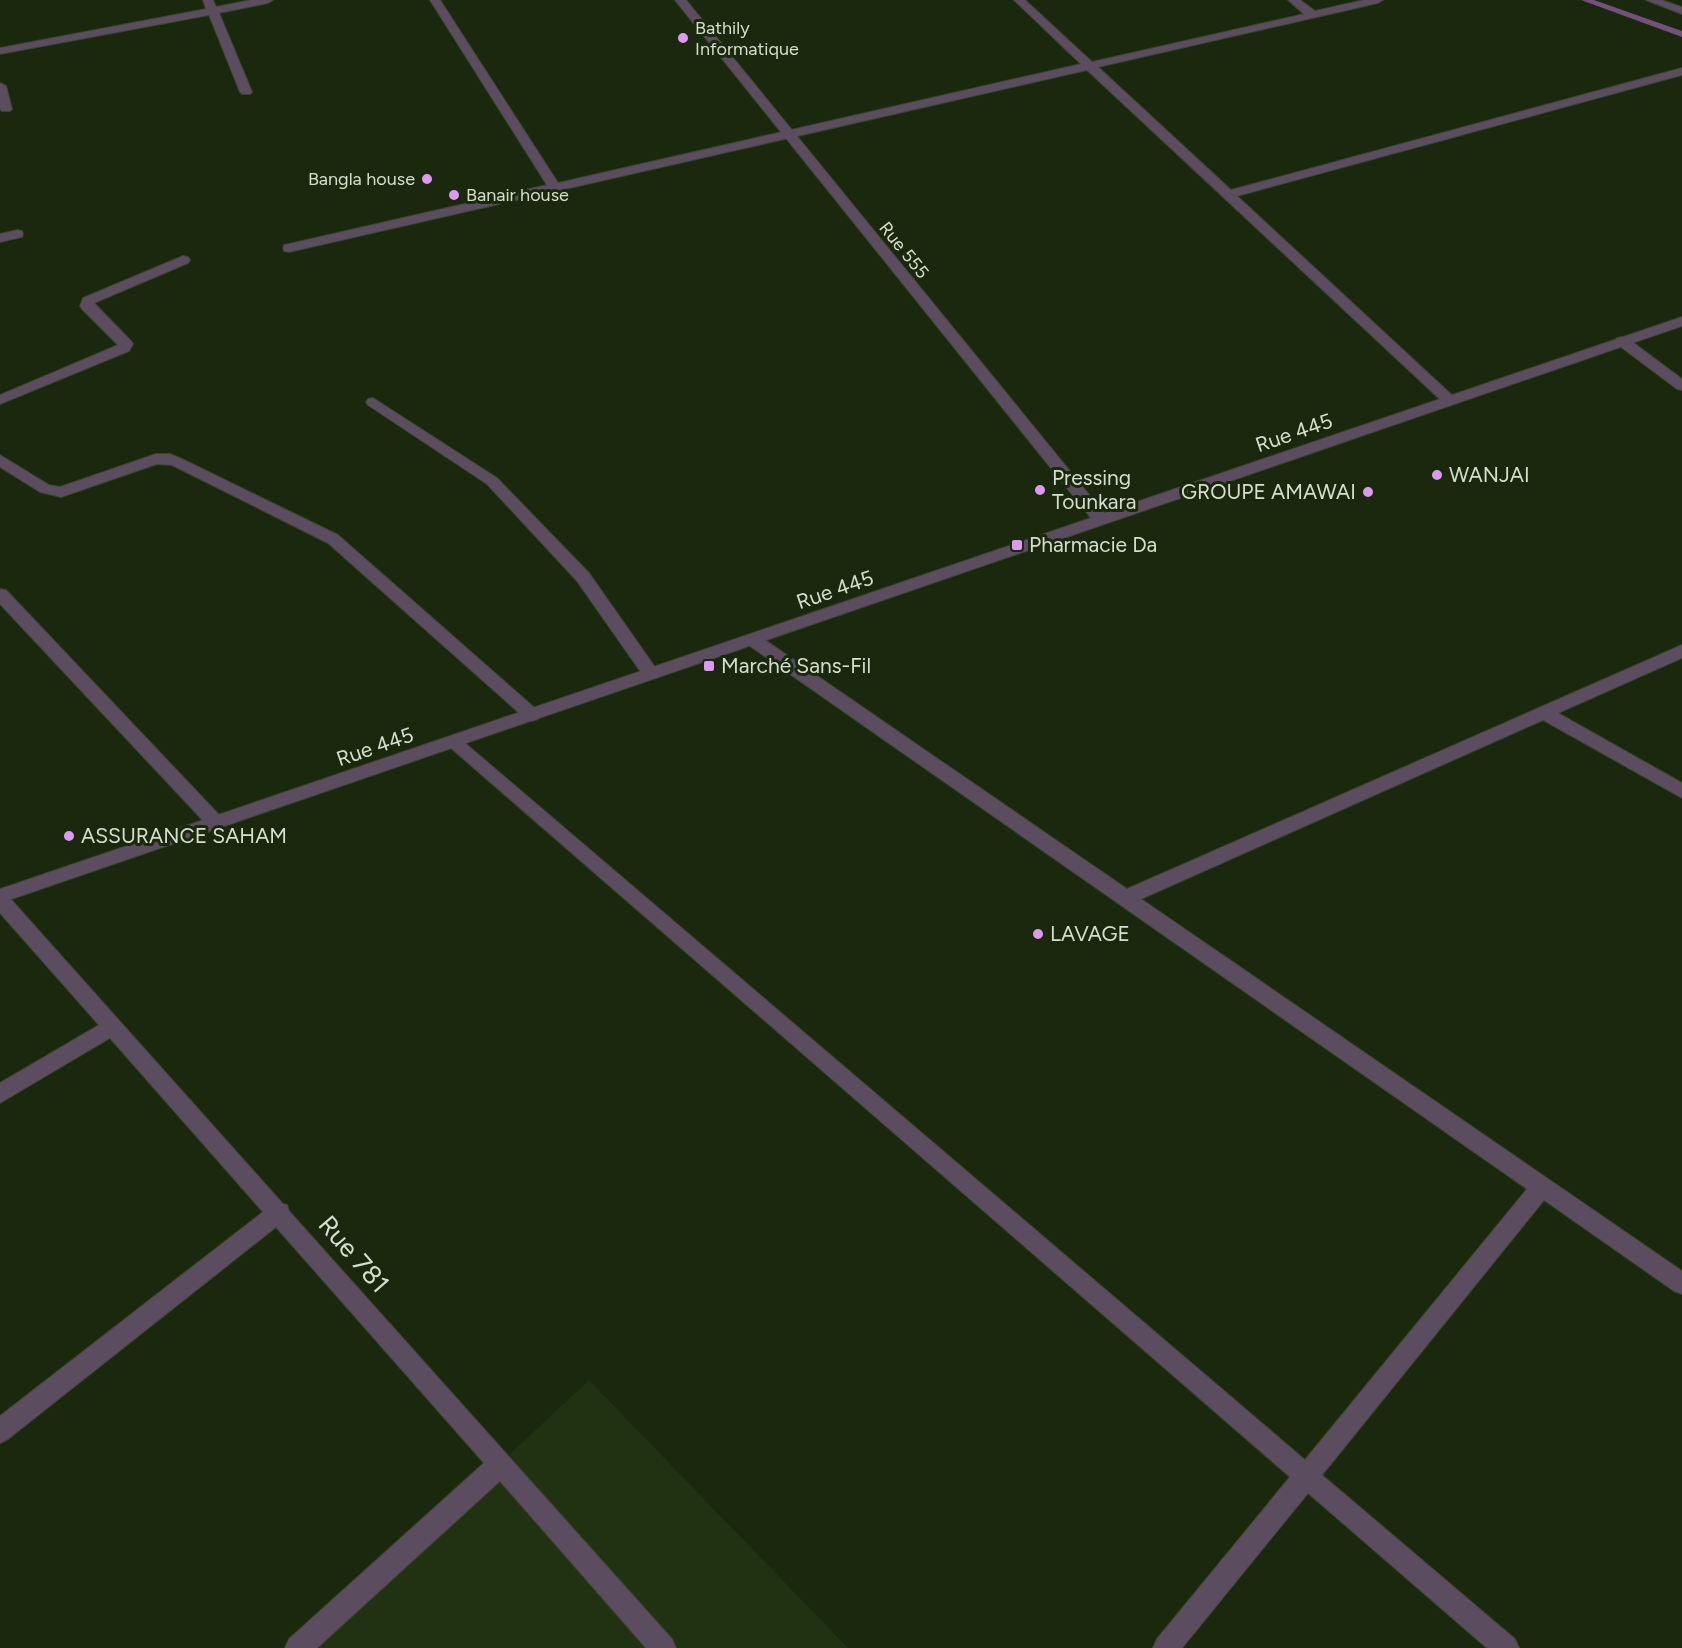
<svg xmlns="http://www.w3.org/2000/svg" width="1682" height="1648" viewBox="0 0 1682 1648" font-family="Figtree,sans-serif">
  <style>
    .built { fill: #203211 }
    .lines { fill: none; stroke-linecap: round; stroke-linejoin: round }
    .stream { fill: #73517c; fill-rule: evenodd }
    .minor-casing { stroke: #38452d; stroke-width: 2 }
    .tertiary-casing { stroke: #38452d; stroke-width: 2 }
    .minor { fill: #5b4c5f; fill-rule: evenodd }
    .tertiary { fill: #5b4c5f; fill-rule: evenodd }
    .poi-dot { fill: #df98f1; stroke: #1a280e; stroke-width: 2 }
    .labels { text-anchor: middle; stroke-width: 6; stroke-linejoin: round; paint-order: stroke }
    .far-poi-label { font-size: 18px; fill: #d6dfcf; stroke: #1a280e; text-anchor: start }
    .far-street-label { font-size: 18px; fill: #d6dfcf; stroke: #1a280e }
    .street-label { font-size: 21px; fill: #d6dfcf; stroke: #1a280e }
    .poi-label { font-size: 21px; fill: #d6dfcf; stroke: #1a280e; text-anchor: start }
    .near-street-label { font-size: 26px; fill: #d6dfcf; stroke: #1a280e }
  </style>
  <rect width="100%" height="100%" fill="#1a280e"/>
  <polygon class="built" points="589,1380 848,1648 302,1648"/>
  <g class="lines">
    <polygon class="stream" points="1581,0 1594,0 1682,31 1682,37"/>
    <defs>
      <g id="minor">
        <polygon points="203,0 213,0 216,7 251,0 273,0 268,3 219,13 252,92 250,94 242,94 240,92 209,15 0,54 0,48 206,9"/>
        <polygon points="430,0 440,0 558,183 1081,64 1014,0 1025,0 1092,62 1304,14 1288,0 1300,0 1315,11 1364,0 1383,0 1378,3 1098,67 1231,190 1682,68 1682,75 1237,196 1455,398 1457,401 1455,404 1445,404 1087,70 289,252 284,251 283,248 284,245 289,244 547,185"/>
        <polygon points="1646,0 1661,0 1682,7 1682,14"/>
        <polygon points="0,83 6,86 12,109 10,111 2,111 0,109"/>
        <polygon points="17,230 22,231 23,234 22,237 0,242 0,234"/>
        <polygon points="183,256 188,257 190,260 188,263 94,303 131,341 133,344 129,351 0,404 0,395 118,345 82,309 80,306 83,298"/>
        <polygon points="1622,337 1627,338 1682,379 1682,390 1677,389 1617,344 1615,341 1617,338"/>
        <polygon points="373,398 497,478 589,573 657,670 659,674 657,678 645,678 577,581 487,484 368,405 366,402 368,399"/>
        <polygon points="156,454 170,454 182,459 338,535 538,711 541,715 538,719 532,721 526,719 328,543 172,465 157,464 61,497 40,492 0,467 0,455 49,485 60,487"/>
        <polygon points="0,589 6,590 222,818 225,823 222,828 216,830 210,828 0,604"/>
        <polygon points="753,634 759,636 1127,889 1682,645 1682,658 1558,713 1682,783 1682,798 1543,720 1141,899 1682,1271 1682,1294 1674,1291 1544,1200 1322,1475 1515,1639 1519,1648 1487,1648 1308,1493 1182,1648 1153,1648 1157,1639 1290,1477 444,742 447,738 453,736 459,738 1305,1460 1527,1189 747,644 745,640 747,636"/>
        <polygon points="0,893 7,895 283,1204 287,1205 289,1211 672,1639 676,1648 646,1648 500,1481 317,1648 285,1648 289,1639 484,1463 276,1227 8,1439 0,1443 0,1416 263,1212 110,1038 0,1103 0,1083 99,1025 0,913"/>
      </g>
      <polygon id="tertiary" points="675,0 686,0 1104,513 1682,317 1682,326 0,903 0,889 1091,518"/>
    </defs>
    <use href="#minor" class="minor-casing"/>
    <use href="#tertiary" class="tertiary-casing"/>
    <use href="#minor" class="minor"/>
    <use href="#tertiary" class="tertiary"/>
  </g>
  <g class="poi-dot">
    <circle cx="683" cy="38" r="6"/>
    <circle cx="427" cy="179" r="6"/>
    <circle cx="454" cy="195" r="6"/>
    <circle cx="1437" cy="475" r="6"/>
    <circle cx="1040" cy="490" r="6"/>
    <circle cx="1368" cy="492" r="6"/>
    <rect x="1011" y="539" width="12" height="12" rx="3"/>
    <rect x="703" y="660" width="12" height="12" rx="3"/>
    <circle cx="69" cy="836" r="6"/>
    <circle cx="1038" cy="934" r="6"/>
  </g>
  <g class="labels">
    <g class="far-poi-label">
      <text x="695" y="34">Bathily<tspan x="695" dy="21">Informatique</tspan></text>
      <text x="415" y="185" text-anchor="end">Bangla house</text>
      <text x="466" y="201">Banair house</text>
    </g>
    <g class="far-street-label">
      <text transform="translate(904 250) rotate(51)" y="6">Rue 555</text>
    </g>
    <g class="street-label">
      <text transform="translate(1294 433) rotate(-19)" y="7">Rue 445</text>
      <text transform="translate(835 590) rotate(-19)" y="7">Rue 445</text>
      <text transform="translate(375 747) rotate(-19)" y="7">Rue 445</text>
    </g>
    <g class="poi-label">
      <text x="1449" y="482">WANJAI</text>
      <text x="1052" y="485">Pressing<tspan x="1052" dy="24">Tounkara</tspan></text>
      <text x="1356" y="499" text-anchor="end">GROUPE AMAWAI</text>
      <text x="1029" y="552">Pharmacie Da</text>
      <text x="721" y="673">Marché Sans-Fil</text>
      <text x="81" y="843">ASSURANCE SAHAM</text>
      <text x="1050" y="941">LAVAGE</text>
    </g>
    <g class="near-street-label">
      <text transform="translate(354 1254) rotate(49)" y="9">Rue 781</text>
    </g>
  </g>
</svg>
